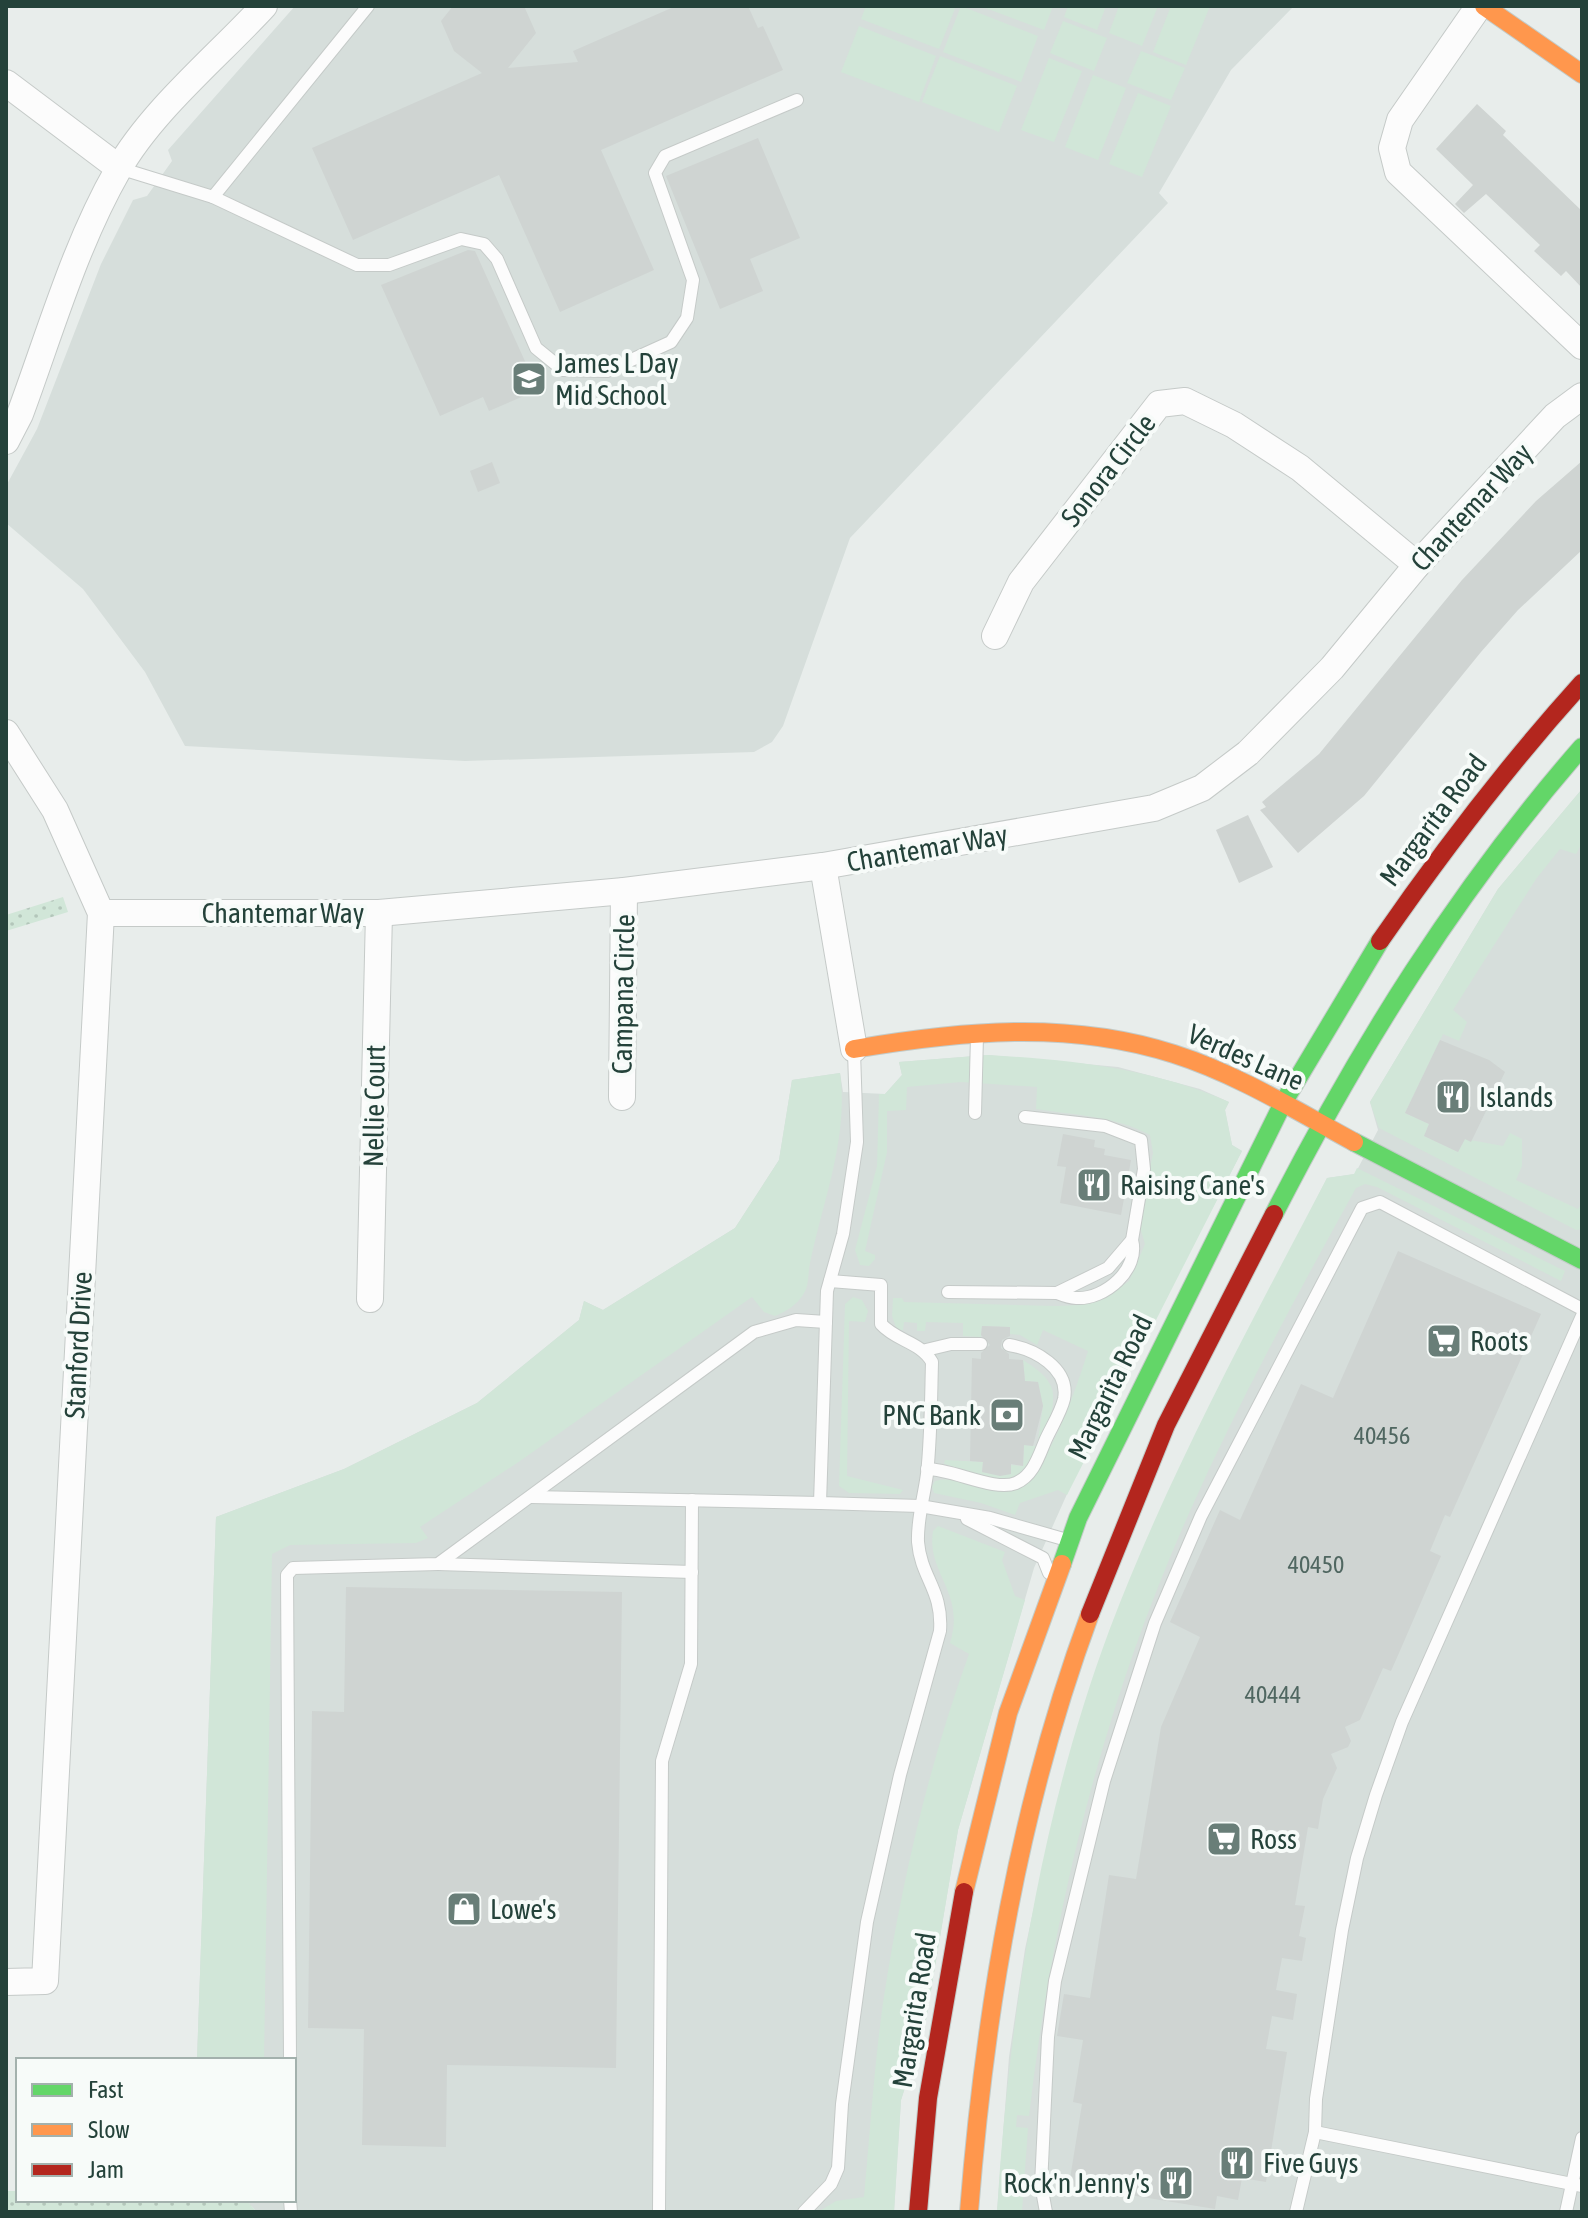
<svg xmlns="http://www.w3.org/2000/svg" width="1588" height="2218" viewBox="0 0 1588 2218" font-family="'Asap Condensed',sans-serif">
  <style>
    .built { fill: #d6dedb }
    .grass { fill: url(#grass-dots) }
    .garden { fill: #d1e6d8 }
    .building { fill: #cfd4d2 }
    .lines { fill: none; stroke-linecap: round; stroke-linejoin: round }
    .lane-casing { stroke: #c5cac8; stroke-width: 14 }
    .street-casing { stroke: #c5cac8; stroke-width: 28 }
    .fast-casing { stroke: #c3cbc8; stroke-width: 20 }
    .slow-casing { stroke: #c3cbc8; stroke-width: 20 }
    .jam-casing { stroke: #c3cbc8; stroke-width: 20 }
    .lane { stroke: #fcfcfc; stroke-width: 12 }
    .street { stroke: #fcfcfc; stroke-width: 26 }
    .fast { stroke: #63d668; stroke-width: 18 }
    .slow { stroke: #ff974d; stroke-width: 18 }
    .jam { stroke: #b3261e; stroke-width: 18 }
    .labels { text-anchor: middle; stroke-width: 8; stroke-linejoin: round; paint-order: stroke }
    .number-label { font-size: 24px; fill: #506761 }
    .poi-label { font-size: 28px; fill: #24423a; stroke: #f7fbf9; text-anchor: start }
    .street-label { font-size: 28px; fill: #24423a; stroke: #f7fbf9 }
  </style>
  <defs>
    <pattern id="grass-dots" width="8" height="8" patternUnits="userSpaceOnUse" patternTransform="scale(2)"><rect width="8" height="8" fill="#d1e6d8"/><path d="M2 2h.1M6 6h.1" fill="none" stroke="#b3c6ba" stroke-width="1.8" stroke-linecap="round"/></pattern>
  </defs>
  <rect width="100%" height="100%" fill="#e8edeb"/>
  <g class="built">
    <polygon points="295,6 1294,6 1231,70 1159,193 1168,203 850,538 783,726 772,742 754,752 465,761 185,746 145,672 83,589 6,523 6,486 37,429 101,264 133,200 147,196 172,161 168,150"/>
    <polygon points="1582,789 1582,2212 997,2212 1009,2057 1025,1949 1052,1824 1110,1631 1155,1523 1327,1178 1355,1174 1378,1130 1370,1102 1498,889"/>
    <polygon points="988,1055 1118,1067 1200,1089 1229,1102 1225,1110 1232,1145 1242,1151 1084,1456 1034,1568 958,1830 925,2026 901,2100 894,2212 257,2212 246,2200 294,2200 294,2060 197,2060 216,1517 344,1469 477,1403 579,1320 584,1301 603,1310 735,1228 779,1160 792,1080 840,1073 843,1092 885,1094 902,1075 899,1062"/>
  </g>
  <g class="grass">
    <polygon points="63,897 68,912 6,931 6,915"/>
    <polygon points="6,2191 18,2191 18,2200 246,2200 257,2212 6,2212"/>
  </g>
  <g class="garden">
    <polygon points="866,6 956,6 939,49 861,19"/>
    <polygon points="961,6 1038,36 1021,82 943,52"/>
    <polygon points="980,6 1053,6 1044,30"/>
    <polygon points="1068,6 1106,6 1097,30 1064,17"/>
    <polygon points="1119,6 1158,6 1142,46 1109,33"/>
    <polygon points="1171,6 1210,6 1186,65 1153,52"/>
    <polygon points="1063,21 1107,38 1094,71 1050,53"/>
    <polygon points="859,26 936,56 919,102 841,72"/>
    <polygon points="1141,51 1185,68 1171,100 1127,83"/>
    <polygon points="940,56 1017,86 999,132 922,102"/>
    <polygon points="1049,58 1082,71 1054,142 1021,130"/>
    <polygon points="1093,75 1126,88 1098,160 1065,147"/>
    <polygon points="1138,93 1171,106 1142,177 1109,164"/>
    <polygon points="1582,789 1582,843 1576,854 1560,849 1536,879 1453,1010 1467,1022 1459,1041 1443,1034 1405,1113 1429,1124 1424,1136 1458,1152 1465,1139 1503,1146 1510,1133 1522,1139 1522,1166 1516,1180 1578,1209 1582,1203 1582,1229 1576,1230 1379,1128 1370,1102 1498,889"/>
    <path d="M988,1055C1072,1060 1151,1068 1229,1102L1225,1110L1232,1145L1242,1151L1067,1495L1058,1490L1020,1503L1015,1515L981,1503L934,1493L932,1486L935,1481C961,1474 983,1493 1008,1491C1044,1489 1078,1383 1088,1351L1043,1330L1037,1345L1020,1335L1010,1334L1009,1327L982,1326L981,1337L963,1336V1323L926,1322L925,1331H917V1323L904,1322L903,1330H897L892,1316L893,1298H902L904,1302L1056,1306L1080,1305L1105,1298L1129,1281L1145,1244L1139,1224L1153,1153L1150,1135C1116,1116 1073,1115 1036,1109L1037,1087L961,1082L907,1087L906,1110L887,1111V1152L865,1251L875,1255V1259L869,1266L860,1265L855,1250L877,1166L879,1094H885L902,1075L899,1062Z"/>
    <path d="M840,1073C849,1136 823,1201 810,1263C808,1272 809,1286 804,1293C798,1304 786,1312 775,1316L764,1312L752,1297L520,1461L420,1527L428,1538L416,1543L290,1545L272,1554L264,2060H197L216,1517L344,1469L477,1403L579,1320L584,1301L603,1310L735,1228L779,1160L792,1080Z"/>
    <path d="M1357,1168L1565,1271L1561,1281L1377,1187L1365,1184L1356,1188C1298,1293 1239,1401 1190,1511C1104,1703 1053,1907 1029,2116L1017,2115L1016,2127L1028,2128L1022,2212H997C1009,2015 1040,1817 1109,1631C1167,1477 1251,1323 1327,1178L1354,1174Z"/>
    <polygon points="853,1297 862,1300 868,1311 865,1322 849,1321 847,1476 903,1490 900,1494 849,1493 839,1486 845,1304"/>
    <path d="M1023,1360C1034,1367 1045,1374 1051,1386C1061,1407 1035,1471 1011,1478C991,1483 964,1469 944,1464L945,1460L983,1462L982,1472L1011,1474V1465L1023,1466L1024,1445L1037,1446L1043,1406L1038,1382L1025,1381Z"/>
    <path d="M938,1526L1005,1552L1002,1560L1015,1596L1025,1600L958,1830L925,2026L901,2100L894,2212H818L836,2201L864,2197C870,2133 874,2067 883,2003C901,1885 928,1767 969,1654L950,1643C966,1592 926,1573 933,1531Z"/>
  </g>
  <g class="building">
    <polygon points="453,6 524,6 536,33 508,68 578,62 573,51 676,6 748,6 758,28 763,26 783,70 601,150 654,270 560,312 499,175 353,240 312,148 482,73 454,51 441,21"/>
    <polygon points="1477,104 1506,131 1503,135 1582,211 1582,288 1566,271 1561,276 1534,251 1540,245 1486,194 1464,213 1455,204 1473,185 1436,149"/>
    <polygon points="758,138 800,238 750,259 763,291 720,309 666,176"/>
    <polygon points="468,250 475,251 538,390 489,411 483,397 440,416 381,285"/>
    <polygon points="1582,461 1582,550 1518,610 1481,652 1364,796 1298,853 1260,810 1266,807 1262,802 1319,754 1462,580 1536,501"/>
    <polygon points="492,462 500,483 478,492 470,471"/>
    <polygon points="1248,815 1273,867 1239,883 1216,830"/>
    <polygon points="1440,1040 1489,1060 1505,1072 1471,1142 1465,1139 1458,1152 1424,1136 1429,1124 1405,1113"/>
    <polygon points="1063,1134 1095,1140 1094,1147 1105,1149 1104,1155 1131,1160 1121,1215 1060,1203 1066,1167 1057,1166"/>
    <polygon points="1398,1251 1541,1314 1450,1517 1445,1515 1430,1551 1441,1556 1399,1653 1391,1671 1383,1668 1360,1720 1345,1727 1351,1741 1348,1747 1331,1754 1337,1768 1323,1799 1318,1829 1308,1827 1295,1905 1305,1906 1299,1936 1306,1938 1302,1961 1282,1958 1276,1990 1297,1994 1293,2020 1272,2016 1266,2049 1287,2052 1266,2182 1242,2178 1238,2200 1217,2196 1215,2209 1069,2185 1082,2104 1073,2102 1083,2040 1057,2036 1064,1994 1090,1998 1109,1875 1136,1879 1161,1727 1200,1637 1170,1622 1220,1510 1240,1520 1301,1384 1333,1398"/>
    <polygon points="982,1326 1010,1327 1010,1336 1002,1340 1001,1348 1009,1354 1009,1359 1023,1360 1025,1381 1038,1382 1043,1406 1033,1446 1024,1445 1023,1466 1011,1464 1011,1474 1000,1476 982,1472 983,1462 970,1461 972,1358 981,1359 981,1353 990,1345 981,1335"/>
    <polygon points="346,1587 622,1592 616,2068 447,2065 446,2147 362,2145 364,2029 308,2028 312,1711 344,1712"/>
  </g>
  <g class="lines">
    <defs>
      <g id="lane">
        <polyline points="119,168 213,197 368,6"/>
        <polyline points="213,197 357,265 389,265 461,239 484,244 497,259 536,348 563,370 607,371 671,342 687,318 693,280 655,173 665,156 797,100"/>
        <polyline points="854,1052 857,1142 843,1234 827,1291 820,1503 920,1506 990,1518 1067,1540"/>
        <polyline points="975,1113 977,1036"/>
        <polyline points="948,1292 1057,1293 1108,1268 1132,1240 1144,1169 1141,1140 1105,1126 1025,1117"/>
        <path d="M1057,1293C1062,1295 1070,1298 1076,1298C1105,1300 1140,1269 1132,1240"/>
        <polyline points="926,1350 951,1344 981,1344"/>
        <path d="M927,1469C953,1469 995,1492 1016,1483C1034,1475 1039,1455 1046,1439C1052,1426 1061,1412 1064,1399C1070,1368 1034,1349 1009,1345"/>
        <polyline points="531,1497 820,1503"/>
        <polyline points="967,1519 1043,1558 1049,1573"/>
        <polyline points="438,1564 692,1572"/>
        <polyline points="290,2060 287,1575 293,1568 438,1564 754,1332 796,1320 826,1322"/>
        <polyline points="1315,2132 1582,2186"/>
        <polyline points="290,2200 291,2212"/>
        <polyline points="659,2212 662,1761 691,1664 692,1500"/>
        <path d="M804,2212L831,2184L838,2168L842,2104L867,1922L900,1775L940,1631C943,1590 921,1578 918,1542C917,1519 924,1497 927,1474C931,1437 931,1399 932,1362C921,1342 896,1341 881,1324V1285L830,1281"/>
        <polyline points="1046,2212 1041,2185 1048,2037 1055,1981 1104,1781 1155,1623 1201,1516 1362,1208 1380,1202 1582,1309"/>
        <polyline points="1296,2212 1315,2132 1316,2099 1342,1930 1357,1858 1376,1795 1402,1722 1582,1316"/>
        <polyline points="1566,2212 1582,2138"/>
      </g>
      <g id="street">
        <polyline points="1479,6 1400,120 1392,148 1398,172 1582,346"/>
        <polyline points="6,83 119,168"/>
        <path d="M6,441L20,414C50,333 75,245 118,170C151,111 218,56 264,6"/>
        <polyline points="995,636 1021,582 1159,404 1185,401 1234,425 1300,468 1417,565"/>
        <polyline points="6,733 55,810 101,913 45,1981 6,1982"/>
        <polyline points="823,866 854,1049"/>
        <polyline points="101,913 379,913 624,891 823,866 1154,808 1202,788 1248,753 1332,668 1417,565 1555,416 1582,396"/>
        <polyline points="622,1097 624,891"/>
        <polyline points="370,1299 379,913"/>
      </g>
      <g id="fast">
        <polyline points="1354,1142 1582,1260"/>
        <path d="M1274,1214C1360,1046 1458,889 1582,747"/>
        <polyline points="1062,1564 1078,1518 1283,1103 1380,941"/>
      </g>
      <g id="slow">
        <polyline points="1484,6 1582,74"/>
        <path d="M854,1049C960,1031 1069,1020 1174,1054C1237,1074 1295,1110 1354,1142"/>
        <polyline points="964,1892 1008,1713 1062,1564"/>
        <path d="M969,2212C985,2008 1019,1806 1090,1614"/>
      </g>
      <g id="jam">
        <path d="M1380,941C1443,850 1508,765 1582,683"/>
        <polyline points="1090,1614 1166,1425 1274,1214"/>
        <polyline points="918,2212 928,2098 964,1892"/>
      </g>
    </defs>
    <use href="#lane" class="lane-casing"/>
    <use href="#street" class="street-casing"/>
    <use href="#fast" class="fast-casing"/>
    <use href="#slow" class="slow-casing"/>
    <use href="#jam" class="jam-casing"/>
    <use href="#lane" class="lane"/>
    <use href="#street" class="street"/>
    <use href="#fast" class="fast"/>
    <use href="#slow" class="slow"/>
    <use href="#jam" class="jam"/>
  </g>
  <defs>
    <symbol id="school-square" viewBox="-11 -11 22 22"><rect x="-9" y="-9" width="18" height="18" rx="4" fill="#697e78" stroke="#f7fbf9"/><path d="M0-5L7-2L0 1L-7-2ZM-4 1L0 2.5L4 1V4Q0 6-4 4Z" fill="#fff"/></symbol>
    <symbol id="restaurant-square" viewBox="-11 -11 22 22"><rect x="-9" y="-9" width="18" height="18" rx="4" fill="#697e78" stroke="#f7fbf9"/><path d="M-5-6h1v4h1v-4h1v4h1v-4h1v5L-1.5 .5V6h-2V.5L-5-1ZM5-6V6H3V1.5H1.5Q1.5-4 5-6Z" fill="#fff"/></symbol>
    <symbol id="supermarket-square" viewBox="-11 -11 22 22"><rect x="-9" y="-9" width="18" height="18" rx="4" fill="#697e78" stroke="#f7fbf9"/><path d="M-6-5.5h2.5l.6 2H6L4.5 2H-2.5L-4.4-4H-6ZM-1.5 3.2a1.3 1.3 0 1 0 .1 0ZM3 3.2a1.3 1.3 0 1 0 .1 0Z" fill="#fff"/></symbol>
    <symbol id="bank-square" viewBox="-11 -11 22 22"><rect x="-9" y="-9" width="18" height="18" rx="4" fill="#697e78" stroke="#f7fbf9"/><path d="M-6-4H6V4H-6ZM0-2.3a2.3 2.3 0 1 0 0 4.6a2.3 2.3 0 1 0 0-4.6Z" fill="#fff"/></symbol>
    <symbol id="shop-square" viewBox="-11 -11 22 22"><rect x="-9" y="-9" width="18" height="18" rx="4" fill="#697e78" stroke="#f7fbf9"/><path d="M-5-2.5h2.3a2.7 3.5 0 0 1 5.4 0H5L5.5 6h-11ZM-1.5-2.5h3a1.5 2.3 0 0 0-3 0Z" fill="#fff"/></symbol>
  </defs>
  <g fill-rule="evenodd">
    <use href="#school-square" x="509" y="359" width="40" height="40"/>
    <use href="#restaurant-square" x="1433" y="1077" width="40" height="40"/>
    <use href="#restaurant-square" x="1074" y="1165" width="40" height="40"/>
    <use href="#supermarket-square" x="1424" y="1321" width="40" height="40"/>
    <use href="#bank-square" x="987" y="1395" width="40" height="40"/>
    <use href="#supermarket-square" x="1204" y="1819" width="40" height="40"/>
    <use href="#shop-square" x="444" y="1889" width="40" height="40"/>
    <use href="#restaurant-square" x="1217" y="2143" width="40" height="40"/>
    <use href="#restaurant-square" x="1156" y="2163" width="40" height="40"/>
  </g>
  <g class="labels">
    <g class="number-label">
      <text x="1382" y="1444">40456</text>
      <text x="1316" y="1573">40450</text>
      <text x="1273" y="1703">40444</text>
    </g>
    <g class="poi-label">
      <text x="555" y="373">James L Day<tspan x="555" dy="32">Mid School</tspan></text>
      <text x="1479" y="1107">Islands</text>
      <text x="1120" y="1195">Raising Cane's</text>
      <text x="1470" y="1351">Roots</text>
      <text x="981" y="1425" text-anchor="end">PNC Bank</text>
      <text x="1250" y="1849">Ross</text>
      <text x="490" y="1919">Lowe's</text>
      <text x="1263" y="2173">Five Guys</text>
      <text x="1150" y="2193" text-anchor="end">Rock'n Jenny's</text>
    </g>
    <g class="street-label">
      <text transform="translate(1108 470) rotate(-52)" y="10">Sonora Circle</text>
      <text transform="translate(1471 507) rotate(-47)" y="10">Chantemar Way</text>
      <text transform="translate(1433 820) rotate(-53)" y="10">Margarita Road</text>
      <text transform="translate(927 848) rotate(-10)" y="10">Chantemar Way</text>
      <text x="283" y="923">Chantemar Way</text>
      <text transform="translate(623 994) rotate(-89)" y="10">Campana Circle</text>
      <text transform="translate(1246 1057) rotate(24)" y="10">Verdes Lane</text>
      <text transform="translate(374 1106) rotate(-89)" y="10">Nellie Court</text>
      <text transform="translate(78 1345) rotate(-87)" y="10">Stanford Drive</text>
      <text transform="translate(1110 1387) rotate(-64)" y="10">Margarita Road</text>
      <text transform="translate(914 2010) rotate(-81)" y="10">Margarita Road</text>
    </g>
  </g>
  <rect width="1588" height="2218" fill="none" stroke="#24423a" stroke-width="16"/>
  <rect x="16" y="2058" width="280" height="144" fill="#f7fbf9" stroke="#a3b1ad" stroke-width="2"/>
  <rect x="32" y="2084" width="40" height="12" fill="#63d668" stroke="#a3b1ad" stroke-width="2"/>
  <text x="88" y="2098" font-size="24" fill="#24423a">Fast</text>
  <rect x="32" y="2124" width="40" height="12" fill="#ff974d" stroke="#a3b1ad" stroke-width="2"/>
  <text x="88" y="2138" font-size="24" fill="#24423a">Slow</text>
  <rect x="32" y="2164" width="40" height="12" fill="#b3261e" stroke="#a3b1ad" stroke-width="2"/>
  <text x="88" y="2178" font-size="24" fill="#24423a">Jam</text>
</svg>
